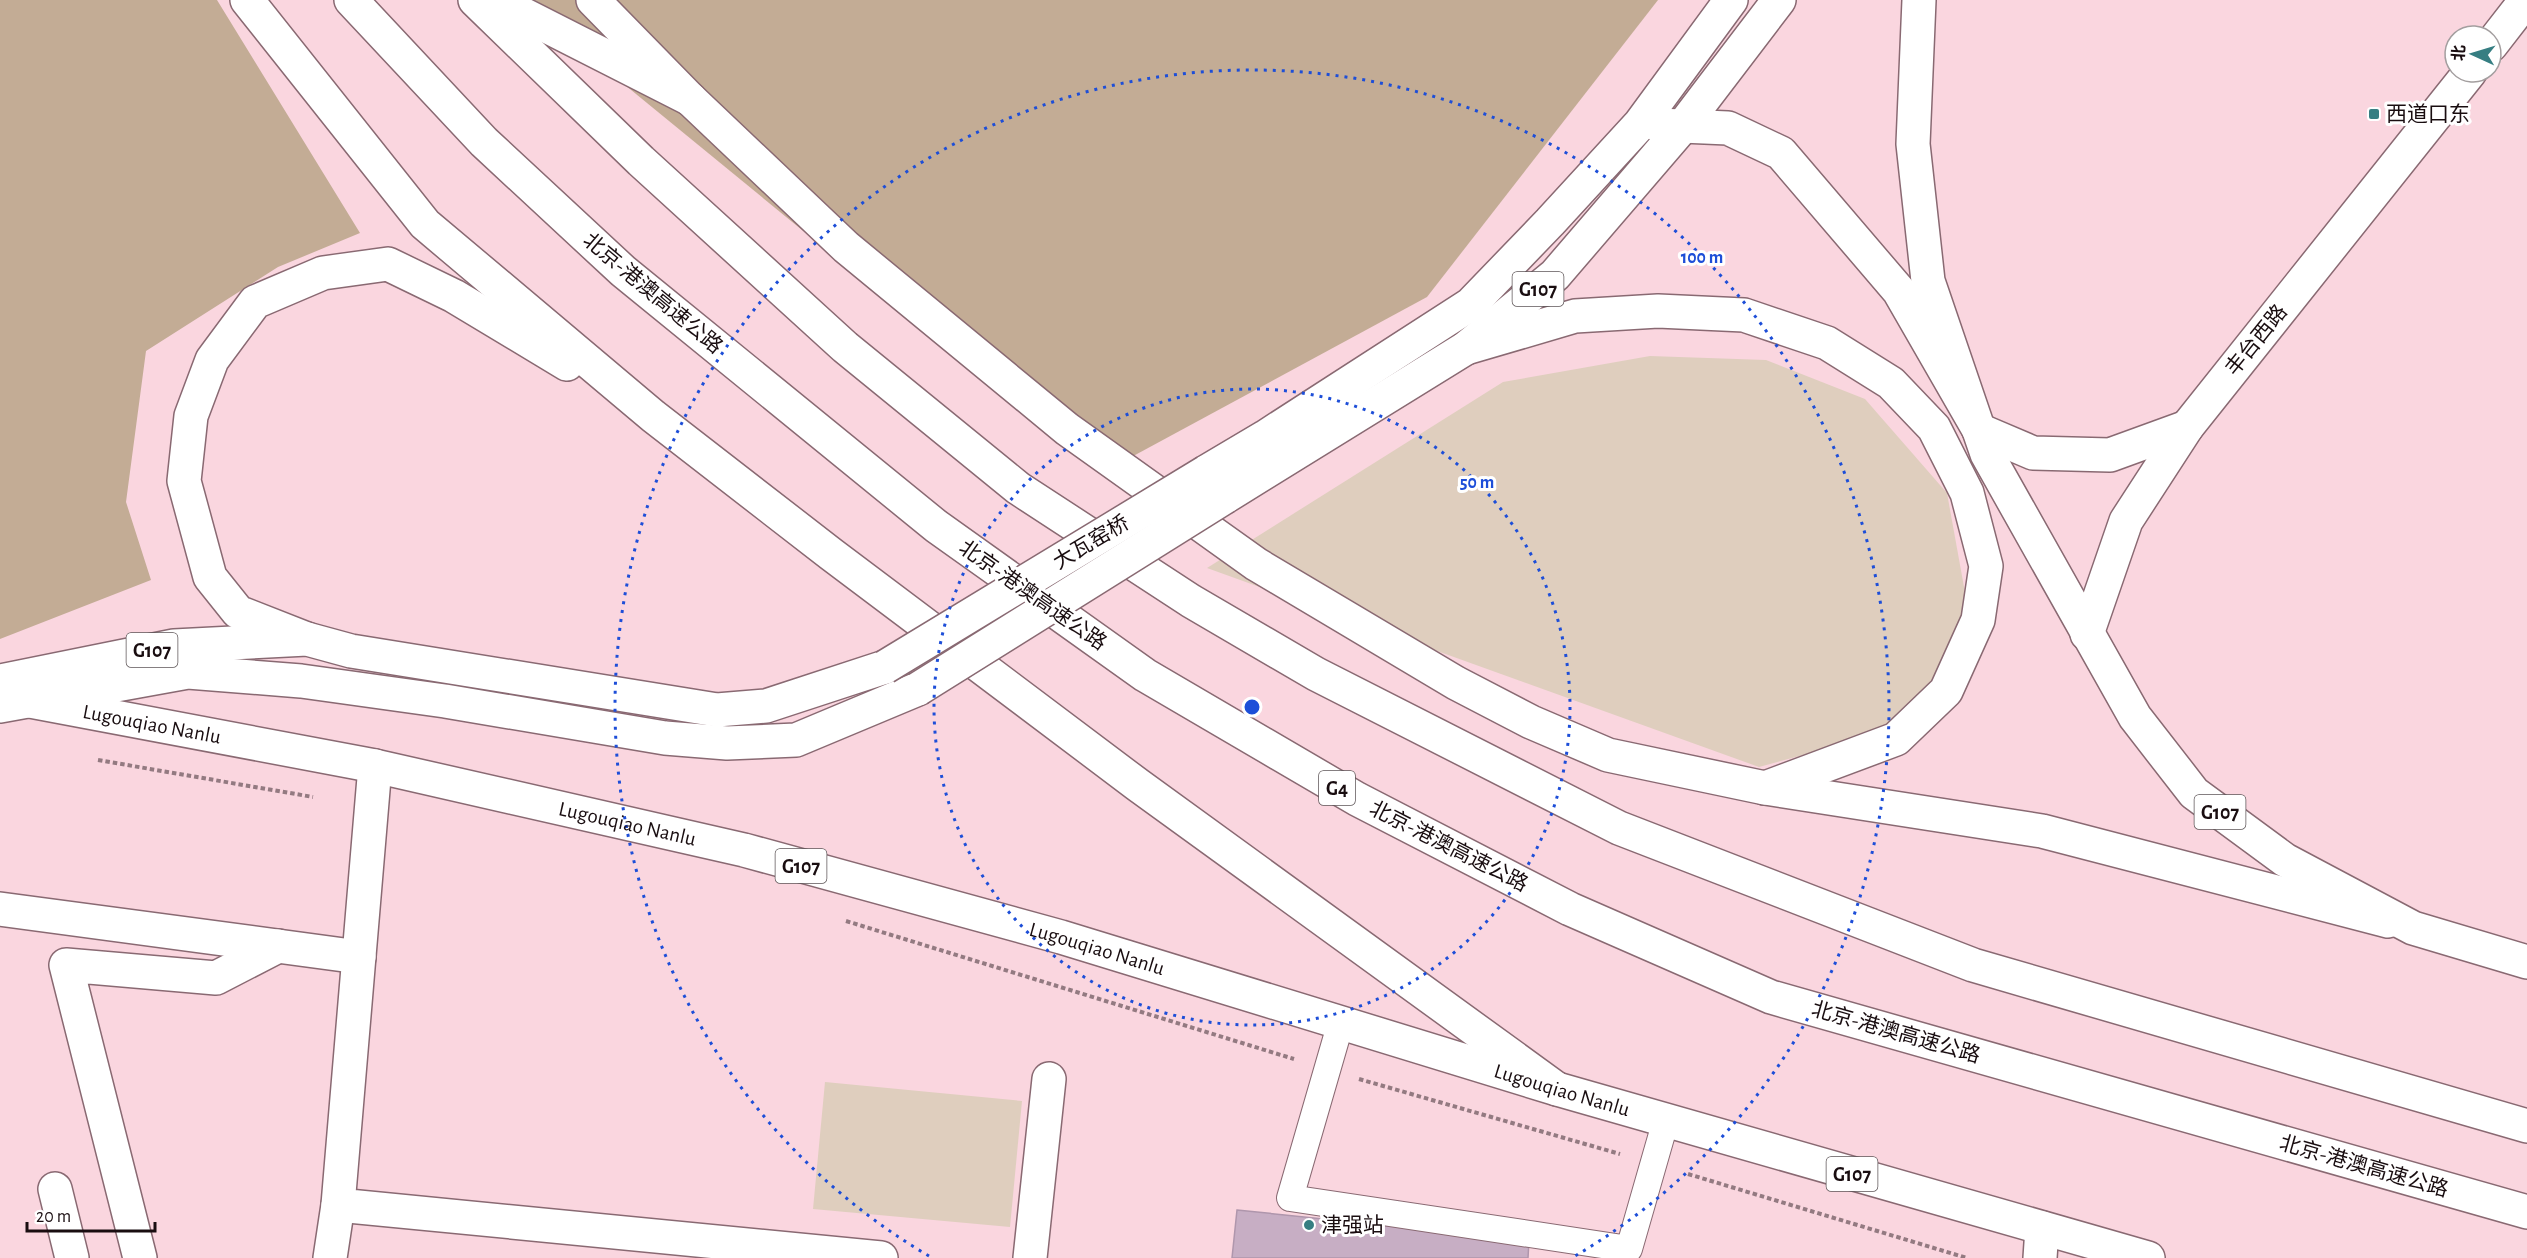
<svg xmlns="http://www.w3.org/2000/svg" width="2527" height="1258" viewBox="0 0 2527 1258" font-family="'Alegreya Sans','Noto Sans SC',sans-serif">
  <style>
    .green { fill: #dfcebe }
    .forest { fill: #c3ac95 }
    .building { fill: #c7aec4; stroke: #af96ac; stroke-width: 1.5 }
    .lines { fill: none; stroke-linecap: round; stroke-linejoin: round }
    .service-casing { stroke: #896972; stroke-width: 28 }
    .minor-casing { stroke: #896972; stroke-width: 36 }
    .tertiary-casing { stroke: #896972; stroke-width: 36 }
    .secondary-casing { stroke: #896972; stroke-width: 36 }
    .trunk-casing { stroke: #896972; stroke-width: 36 }
    .motorway-casing { stroke: #896972; stroke-width: 36 }
    .path { stroke: #937a81; stroke-width: 4; stroke-dasharray: 4.5 3; stroke-linecap: butt }
    .service { stroke: #fff; stroke-width: 26 }
    .minor { stroke: #fff; stroke-width: 33 }
    .tertiary { stroke: #fff; stroke-width: 33 }
    .secondary { stroke: #fff; stroke-width: 33 }
    .trunk { stroke: #fff; stroke-width: 33 }
    .motorway { stroke: #fff; stroke-width: 33 }
    .trunk-bridge-casing { stroke: #896972; stroke-width: 36; stroke-linecap: butt }
    .trunk-bridge { stroke: #fff; stroke-width: 33 }
    .ring { fill: none; stroke: #1d4ed8; stroke-width: 3; stroke-dasharray: 3 6 }
    .poi-dot { fill: #367e82; stroke: #fff; stroke-width: 2 }
    .labels { text-anchor: middle; stroke-width: 6; stroke-linejoin: round; paint-order: stroke }
    .shield { fill: #fff; stroke: #5e5658; stroke-width: 1.5 }
    .shield-label { font-size: 20px; font-weight: bold; fill: #190d10 }
    .poi-label { font-size: 21px; fill: #190d10; stroke: #fff; text-anchor: start }
    .street-label { font-size: 21px; fill: #190d10; stroke: #fff }
    .centre { fill: #1d4ed8; stroke: #fff; stroke-width: 3 }
    .ring-label { font-size: 18px; text-anchor: middle; font-weight: bold; fill: #1d4ed8; stroke: #fff; stroke-width: 6; stroke-linejoin: round; paint-order: stroke }
  </style>
  <rect width="100%" height="100%" fill="#fad6df"/>
  <g class="green">
    <polygon points="1650,356 1766,360 1865,399 1947,493 1966,598 1947,663 1897,720 1844,744 1759,767 1207,568 1503,382"/>
    <polygon points="825,1082 1022,1101 1010,1227 813,1209"/>
  </g>
  <g class="forest">
    <polygon points="0,0 217,0 360,233 278,267 146,351 126,502 151,580 0,639"/>
    <polygon points="532,0 1658,0 1427,297 1100,474 548,22"/>
  </g>
  <polygon class="building" points="1237,1210 1529,1240 1528,1258 1232,1258"/>
  <g class="lines">
    <defs>
      <polyline id="service" points="1341,1022 1290,1198 1629,1249 1666,1120"/>
      <g id="minor">
        <polyline points="375,766 338,1205 881,1258"/>
        <polyline points="0,909 359,957"/>
        <polyline points="55,1189 72,1258"/>
        <polyline points="140,1258 66,965 216,978 278,946"/>
        <polyline points="330,1258 338,1205"/>
        <polyline points="1030,1258 1049,1079"/>
        <polyline points="2040,1258 2042,1228"/>
      </g>
      <polyline id="tertiary" points="593,0 690,99 846,247 1067,429 1256,564 1456,683 1531,722 1608,755 1765,788 2042,831 2388,921"/>
      <g id="secondary">
        <polyline points="2491,45 2526,0"/>
        <polyline points="1658,125 1728,128 1781,153 1899,291 1979,430 2033,453 2110,455 2187,427"/>
        <polyline points="2087,634 2126,521 2187,427 2470,72"/>
      </g>
      <g id="trunk">
        <polyline points="1919,0 1913,144 1928,281 1987,454 2135,717 2194,793 2285,860 2413,928 2527,962"/>
        <polyline points="1466,348 1575,316 1658,311 1744,315 1827,343 1891,383 1934,428 1967,493 1986,566 1978,620 1946,691 1896,739 1765,788"/>
        <polyline points="1206,472 1265,437 1471,304 1550,222 1640,124 1731,0"/>
        <polyline points="1225,497 1466,348 1555,275 1683,126 1779,0"/>
        <polyline points="0,681 174,646 307,639 351,651 717,710 766,706 885,667"/>
        <path id="s1" d="M30,701L375,766L744,850L1061,937L1557,1089L2148,1258"/>
        <polyline points="0,706 188,672 301,681 445,701 665,738 727,743 796,740 918,689"/>
      </g>
      <g id="motorway">
        <polyline points="247,0 425,224 653,416 831,554 1138,785 1557,1089"/>
        <polyline points="351,0 484,142 623,271 936,526 1145,675 1357,799 1570,909 1771,997 2527,1212"/>
        <polyline points="475,0 641,161 845,347 1018,488 1191,601 1316,674 1619,828 1973,965 2527,1126"/>
        <polyline points="495,0 690,99"/>
        <polyline points="307,639 238,612 210,577 184,481 191,416 212,360 255,302 323,273 388,264 454,296 567,364"/>
      </g>
    </defs>
    <use href="#service" class="service-casing"/>
    <use href="#minor" class="minor-casing"/>
    <use href="#tertiary" class="tertiary-casing"/>
    <use href="#secondary" class="secondary-casing"/>
    <use href="#trunk" class="trunk-casing"/>
    <use href="#motorway" class="motorway-casing"/>
    <g class="path">
      <polyline points="98,760 313,797"/>
      <polyline points="846,921 1294,1059"/>
      <polyline points="1359,1079 1620,1154"/>
      <polyline points="1688,1174 1967,1258"/>
    </g>
    <use href="#service" class="service"/>
    <use href="#minor" class="minor"/>
    <use href="#tertiary" class="tertiary"/>
    <use href="#secondary" class="secondary"/>
    <use href="#trunk" class="trunk"/>
    <use href="#motorway" class="motorway"/>
    <defs>
      <g id="trunk-bridge">
        <polyline points="885,667 1206,472"/>
        <polyline points="918,689 1225,497"/>
      </g>
    </defs>
    <use href="#trunk-bridge" class="trunk-bridge-casing"/>
    <use href="#trunk-bridge" class="trunk-bridge"/>
  </g>
  <g class="ring">
    <circle cx="1252" cy="707" r="318"/>
    <path d="M929 1256A637 637 0 1 1 1575 1256"/>
  </g>
  <g class="poi-dot">
    <rect x="2368" y="108" width="12" height="12" rx="3"/>
    <circle cx="1309" cy="1225" r="6"/>
  </g>
  <g class="labels">
    <g class="shield">
      <rect x="1512.5" y="272" width="51" height="34" rx="4.5"/>
      <rect x="126.5" y="633" width="51" height="34" rx="4.5"/>
      <rect x="1319" y="771" width="36" height="34" rx="4.5"/>
      <rect x="2194.5" y="795" width="51" height="34" rx="4.5"/>
      <rect x="775.5" y="849" width="51" height="34" rx="4.5"/>
      <rect x="1826.5" y="1157" width="51" height="34" rx="4.5"/>
    </g>
    <g class="shield-label">
      <text x="1538" y="296">G107</text>
      <text x="152" y="657">G107</text>
      <text x="1337" y="795">G4</text>
      <text x="2220" y="819">G107</text>
      <text x="801" y="873">G107</text>
      <text x="1852" y="1181">G107</text>
    </g>
    <g class="poi-label">
      <text x="2386" y="121">西道口东</text>
      <text x="1321" y="1232">津强站</text>
    </g>
    <g class="street-label">
      <text transform="translate(653 293) rotate(40)" y="7">北京-港澳高速公路</text>
      <text transform="translate(2256 340) rotate(-51)" y="7">丰台西路</text>
      <text transform="translate(1091 542) rotate(-31)" y="7">大瓦窑桥</text>
      <text transform="translate(1033 595) rotate(35)" y="7">北京-港澳高速公路</text>
      <text dy="7" stroke="none"><textPath href="#s1" startOffset="124">Lugouqiao Nanlu</textPath></text>
      <text dy="7" stroke="none"><textPath href="#s1" startOffset="610">Lugouqiao Nanlu</textPath></text>
      <text transform="translate(1449 846) rotate(27)" y="7">北京-港澳高速公路</text>
      <text dy="7" stroke="none"><textPath href="#s1" startOffset="1096">Lugouqiao Nanlu</textPath></text>
      <text transform="translate(1896 1032) rotate(16)" y="7">北京-港澳高速公路</text>
      <text dy="7" stroke="none"><textPath href="#s1" startOffset="1582">Lugouqiao Nanlu</textPath></text>
      <text transform="translate(2364 1166) rotate(16)" y="7">北京-港澳高速公路</text>
    </g>
  </g>
  <circle cx="1252" cy="707" r="9" class="centre"/>
  <g class="ring-label">
    <text x="1702" y="263">100 m</text>
    <text x="1477" y="488">50 m</text>
  </g>
  <g transform="translate(2473 54) rotate(274)"><circle r="28" fill="#ffffff" stroke="#a39e9f" stroke-width="1.5"/>
  <path d="M0-4.5L10 22L0 15L-10 22Z" fill="#367e82"/>
  <text y="-9" font-size="16" font-weight="bold" text-anchor="middle" fill="#190d10">北</text>
  </g>
  <path d="M27 1222v9h128v-9" fill="none" stroke="#190d10" stroke-width="3"/>
  <text x="36" y="1222" font-size="18" fill="#190d10" stroke="#ffffff" stroke-width="4.5" paint-order="stroke">20 m</text>
</svg>
